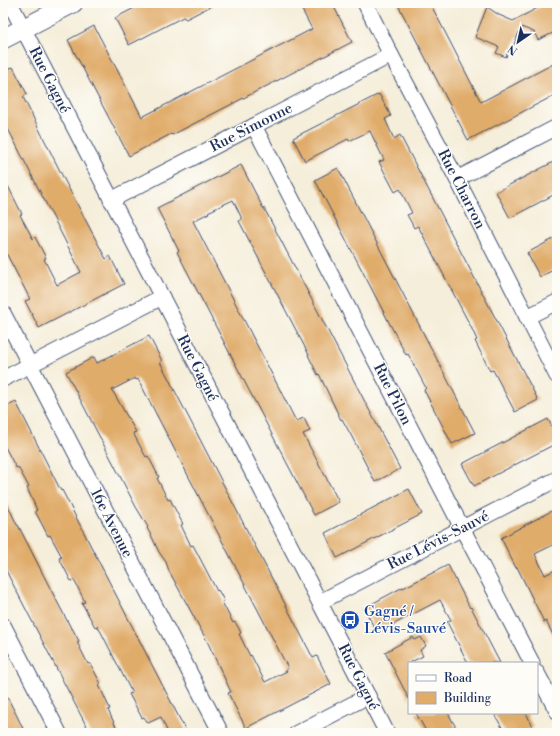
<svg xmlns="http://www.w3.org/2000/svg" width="560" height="736" viewBox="0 0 560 736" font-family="'Libre Bodoni',serif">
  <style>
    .building { fill: #e0ac6a; fill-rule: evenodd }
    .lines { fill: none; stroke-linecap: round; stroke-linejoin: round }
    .minor-casing { stroke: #3c4c71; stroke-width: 17 }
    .tertiary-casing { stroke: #3c4c71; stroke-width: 21 }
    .minor { stroke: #fff; stroke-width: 15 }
    .tertiary { stroke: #fff; stroke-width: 19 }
    .labels { text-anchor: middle; stroke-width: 3; stroke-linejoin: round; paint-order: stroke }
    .street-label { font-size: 15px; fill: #1b2f5e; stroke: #fdfcf7 }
    .transit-label { font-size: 15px; fill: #164399; stroke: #fdfcf7; text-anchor: start }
  </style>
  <rect width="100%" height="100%" fill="#fdfcf7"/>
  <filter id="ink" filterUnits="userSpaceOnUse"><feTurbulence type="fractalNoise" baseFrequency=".025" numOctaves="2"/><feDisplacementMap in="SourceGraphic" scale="8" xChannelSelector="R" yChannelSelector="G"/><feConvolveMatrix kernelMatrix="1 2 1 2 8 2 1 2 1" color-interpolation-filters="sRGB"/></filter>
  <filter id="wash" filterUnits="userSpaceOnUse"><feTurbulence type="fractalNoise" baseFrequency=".012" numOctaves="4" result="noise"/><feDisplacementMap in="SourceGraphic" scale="16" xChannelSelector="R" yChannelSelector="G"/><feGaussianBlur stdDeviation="0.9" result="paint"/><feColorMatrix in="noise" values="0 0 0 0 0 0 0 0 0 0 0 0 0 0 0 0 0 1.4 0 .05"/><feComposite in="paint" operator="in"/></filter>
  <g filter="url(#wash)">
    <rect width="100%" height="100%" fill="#f5eeda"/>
    <g id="blocks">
      <g class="building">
        <polygon points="144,3 217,3 186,19 183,17 129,45 115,18"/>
        <polygon points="310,3 332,3 352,42 172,135 171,134 129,156 68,40 94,26 142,117 312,29 301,8"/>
        <polygon points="397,3 430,3 481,102 557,62 557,94 468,140"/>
        <polygon points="547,3 557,3 557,31 538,40 534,32 521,27 511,52 508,51 506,57 496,53 499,47 475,37 487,7 499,15 513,21"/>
        <polygon points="13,67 27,94 23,97 66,183 106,259 110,256 124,284 39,328 25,301 30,299 3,247 3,176 22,214 20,215 33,239 35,237 46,258 44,259 57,285 81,272 3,119 3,71"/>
        <polygon points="379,94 391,116 385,119 394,139 400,135 538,400 515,412 493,370 490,371 475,341 477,340 471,327 418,226 414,228 411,222 407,215 412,213 400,189 395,192 379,162 384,160 370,131 349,141 348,139 305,161 293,138"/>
        <polygon points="557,160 557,193 510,218 496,192"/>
        <polygon points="241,165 263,208 264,208 400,469 375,482 352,437 342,419 341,420 319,374 318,375 308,355 309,355 239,221 242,219 233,200 208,212 209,213 193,221 296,421 304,418 310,431 303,434 339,502 314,515 177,252 179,251 157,208"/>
        <polygon points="338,168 475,433 452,444 424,390 426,388 408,354 406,355 315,180"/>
        <polygon points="557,237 557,268 540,277 527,253"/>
        <path d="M149,336L162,361L160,362L313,658L317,656L331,684L246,728L228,693L231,692L208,643L169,571L166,562L159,552L152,537L147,528L148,527L136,507L66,372L94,357L97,363ZM135,378L136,380L138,379L288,668L286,669L287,671L265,682L251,655L250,656L239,634L241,633L238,627L235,622L233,623L222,602L224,601L221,595L218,590L217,591L193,545L191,546L181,525L183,524L177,513L170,499L168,500L157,478L159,477L148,456L146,457L140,446L133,433L136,432L112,390Z"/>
        <polygon points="16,402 61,491 62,490 187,733 168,733 161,717 148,723 144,717 142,718 129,694 132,693 101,632 97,626 95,627 82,603 85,602 74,580 71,581 59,558 62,557 50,535 48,536 35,511 37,510 27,488 29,487 18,467 16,468 3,443 3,408"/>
        <polygon points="548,419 557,437 557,443 474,486 462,464"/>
        <polygon points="409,489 422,514 337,558 325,533"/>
        <polygon points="3,495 17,525 18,525 51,590 71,628 72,628 79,641 77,642 88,664 90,663 101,684 99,685 110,709 108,710 119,733 90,733 3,565"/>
        <polygon points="557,508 557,543 535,554 545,575 557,569 557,643 546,621 544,622 517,567 516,568 501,538"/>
        <polygon points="448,565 470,608 471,607 500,663 468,663 447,622 451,620 440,600 377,633 364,608 403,587 403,588"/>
        <polygon points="413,637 415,640 421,637 426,646 420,650 423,656 409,663 409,699 385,652"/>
        <polygon points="3,689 17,716 25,733 3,733"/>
        <polygon points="416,713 448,713 459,733 427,733"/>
        <polygon points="494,713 526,713 533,727 523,733 505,733"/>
      </g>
    </g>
  </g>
  <g filter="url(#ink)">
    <use href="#blocks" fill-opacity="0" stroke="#3c4c71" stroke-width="1"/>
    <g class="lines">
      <defs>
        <g id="minor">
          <polyline points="10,3 387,733"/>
          <polyline points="365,3 391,55 457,179 557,376"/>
          <polyline points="254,126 532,663"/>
          <polyline points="457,179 557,127"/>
          <polyline points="111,200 391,55"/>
          <polyline points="3,313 221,733"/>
          <polyline points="527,317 557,302"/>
          <polyline points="3,379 162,297"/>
          <polyline points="320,602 557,479"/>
          <polyline points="3,625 59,733"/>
          <polyline points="537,673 557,711"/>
          <polyline points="297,733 368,696"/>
        </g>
        <polyline id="tertiary" points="3,39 73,3"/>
      </defs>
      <use href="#minor" class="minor-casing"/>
      <use href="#tertiary" class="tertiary-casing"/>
      <use href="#minor" class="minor"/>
      <use href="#tertiary" class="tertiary"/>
    </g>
  </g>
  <defs>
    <symbol id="bus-disc" viewBox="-11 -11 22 22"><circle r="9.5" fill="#1a4fb4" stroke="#fdfcf7"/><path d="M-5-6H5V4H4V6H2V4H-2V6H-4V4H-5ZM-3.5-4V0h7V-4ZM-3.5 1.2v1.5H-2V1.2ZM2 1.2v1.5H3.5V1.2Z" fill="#fff"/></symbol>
  </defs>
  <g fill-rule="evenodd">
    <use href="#bus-disc" x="339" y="609" width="22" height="22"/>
  </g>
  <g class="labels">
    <g class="street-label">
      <text transform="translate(50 80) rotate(63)" y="5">Rue Gagné</text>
      <text transform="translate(251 127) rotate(-27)" y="5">Rue Simonne</text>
      <text transform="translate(462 189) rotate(63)" y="5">Rue Charron</text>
      <text transform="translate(198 368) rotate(63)" y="5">Rue Gagné</text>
      <text transform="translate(393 394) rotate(63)" y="5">Rue Pilon</text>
      <text transform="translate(112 523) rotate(63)" y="5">16e Avenue</text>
      <text transform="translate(438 540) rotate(-27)" y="5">Rue Lévis-Sauvé</text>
      <text transform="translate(359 677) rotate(63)" y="5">Rue Gagné</text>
    </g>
    <g class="transit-label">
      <text x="364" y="616">Gagné /<tspan x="364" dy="17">Lévis-Sauvé</tspan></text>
    </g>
  </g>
  <rect width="560" height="736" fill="none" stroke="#fdfcf7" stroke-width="16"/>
  <rect x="408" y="662" width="130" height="52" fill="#fdfcf7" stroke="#a3aaba"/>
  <rect x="416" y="675" width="20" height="6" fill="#ffffff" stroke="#a3aaba"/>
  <text x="444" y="682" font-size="12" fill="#1b2f5e">Road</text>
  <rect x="416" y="692" width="20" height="12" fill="#e0ac6a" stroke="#a3aaba"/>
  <text x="444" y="702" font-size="12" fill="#1b2f5e">Building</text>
  <g transform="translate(518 42) rotate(214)" stroke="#fdfcf7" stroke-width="3" paint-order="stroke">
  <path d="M0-3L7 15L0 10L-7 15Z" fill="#1b2f5e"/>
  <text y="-6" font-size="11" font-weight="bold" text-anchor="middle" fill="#1b2f5e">N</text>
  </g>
</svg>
